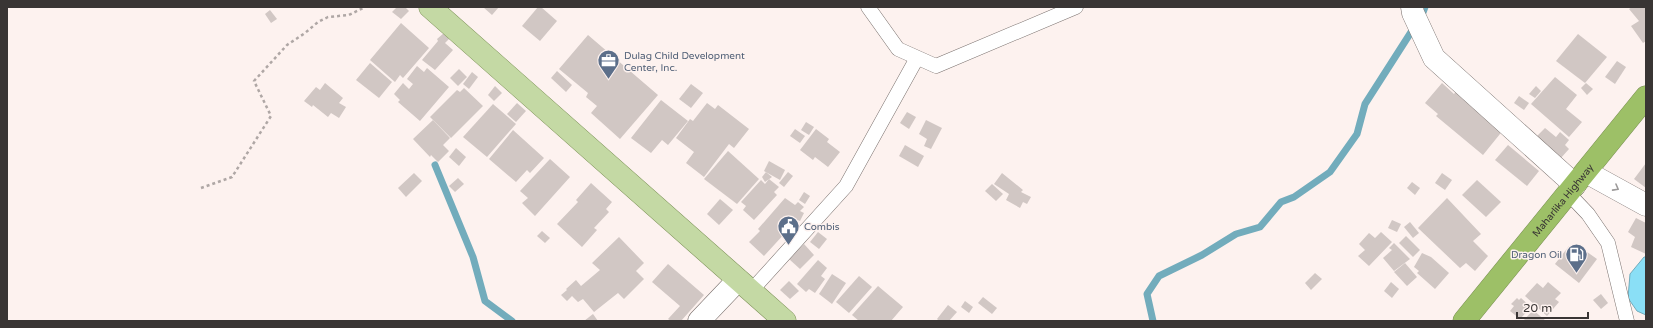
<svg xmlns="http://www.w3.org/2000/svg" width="1653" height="328" viewBox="0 0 1653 328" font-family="'Varela Round',sans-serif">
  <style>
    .water { fill: #8adff6; stroke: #72acbc }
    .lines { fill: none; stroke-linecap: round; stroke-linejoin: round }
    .stream { stroke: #72acbc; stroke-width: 7 }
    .building { fill: #d1c7c4 }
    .lane-casing { stroke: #79706d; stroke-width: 15 }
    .street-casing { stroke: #79706d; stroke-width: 23 }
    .primary-casing { stroke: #7a8f55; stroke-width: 23 }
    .highway-casing { stroke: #7a8f55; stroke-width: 23 }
    .path { stroke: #afa7a5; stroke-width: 2.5; stroke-dasharray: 3 3; stroke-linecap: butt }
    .lane { stroke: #fff; stroke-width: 14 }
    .street { stroke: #fff; stroke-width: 22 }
    .primary { stroke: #c4d9a4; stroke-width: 22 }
    .highway { stroke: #9dc067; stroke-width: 22 }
    .oneway { stroke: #9c9a9a }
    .labels { text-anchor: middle; stroke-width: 3; stroke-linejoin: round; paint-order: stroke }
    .service-label { font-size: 10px; fill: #4e5e75; stroke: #fdf2ef; text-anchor: start }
    .street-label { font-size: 10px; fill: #393534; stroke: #fdf2ef }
  </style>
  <rect width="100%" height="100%" fill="#fdf2ef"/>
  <polygon class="water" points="1644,257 1646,257 1646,315 1637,311 1628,298 1630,274"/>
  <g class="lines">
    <g class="stream">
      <polyline points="435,165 473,257 485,301 512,321"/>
      <polyline points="1153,321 1147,294 1159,276 1202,255 1236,234 1260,227 1281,202 1294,197 1330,172 1357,134 1365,104 1422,15 1425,7"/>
    </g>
  </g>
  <g class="building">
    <polygon points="397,7 405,7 409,11 401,19 392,12"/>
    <polygon points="483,7 499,7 492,15"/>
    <polygon points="538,7 541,7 557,21 540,41 522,26"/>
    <polygon points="1632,7 1646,7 1646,41 1643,43 1631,26 1639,21 1629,9"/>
    <polygon points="270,10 277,19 271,23 265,14"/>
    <polygon points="401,23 429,48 403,78 400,75 395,82 370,60"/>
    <polygon points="444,33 449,39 445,43 453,50 435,70 422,60 438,41 437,39"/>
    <polygon points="1578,34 1607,57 1585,83 1556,61"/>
    <polygon points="588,35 658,95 620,139 591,113 597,106 586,97 588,93 559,69"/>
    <polygon points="1617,61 1626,67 1615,84 1605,77"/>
    <polygon points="370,63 392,82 379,98 356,80"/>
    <polygon points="417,66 424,72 427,68 449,87 420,121 398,102 400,100 394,94 403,83 409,89 413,84 407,79"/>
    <polygon points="459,69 467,77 458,86 450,78"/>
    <polygon points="557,71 572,85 566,92 551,78"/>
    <polygon points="472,72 478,77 469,89 463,84"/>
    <polygon points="1555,77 1577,95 1566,109 1582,122 1569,137 1531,104"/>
    <polygon points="325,83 343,98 339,103 346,107 339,118 331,113 328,117 313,105 312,107 304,101 316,87 320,90"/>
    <polygon points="1442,83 1454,94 1457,90 1504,129 1483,155 1436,116 1438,114 1425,103"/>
    <polygon points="1586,83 1593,89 1587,95 1581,88"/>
    <polygon points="691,84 703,93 691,108 679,99"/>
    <polygon points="495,86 502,93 494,101 488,95"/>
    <polygon points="1536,86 1541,91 1535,98 1529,94"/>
    <polygon points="464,88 483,106 451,138 430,117 457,90 460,92"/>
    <polygon points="1519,96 1529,103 1524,110 1514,103"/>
    <polygon points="661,100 688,121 668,145 662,140 651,153 631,138"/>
    <polygon points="517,103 526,111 516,122 507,114"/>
    <polygon points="707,103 715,109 718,105 749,129 734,148 729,144 704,177 686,163 694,152 676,138 690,119 693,121"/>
    <polygon points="493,104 516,124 487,157 463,137"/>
    <polygon points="907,112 916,117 909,129 900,123"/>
    <polygon points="433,120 450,138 443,145 449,151 438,162 431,155 430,157 413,139"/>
    <polygon points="926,120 942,128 931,149 924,146 927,139 919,134"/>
    <polygon points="806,122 814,127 809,135 801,130"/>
    <polygon points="1545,128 1556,137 1560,132 1569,140 1565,145 1569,149 1560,159 1535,138"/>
    <polygon points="795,129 805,136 800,143 790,136"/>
    <polygon points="816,129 829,139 827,142 840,152 828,167 815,157 813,160 800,150"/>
    <polygon points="513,130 544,158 530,173 527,170 516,182 489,159"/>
    <polygon points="905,145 924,156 918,167 899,156"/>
    <polygon points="1508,145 1539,171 1527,186 1495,160"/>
    <polygon points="456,148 466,157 459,166 449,157"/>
    <polygon points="728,151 759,179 737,204 704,179"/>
    <polygon points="550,159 570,177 535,216 522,203 528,198 520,191"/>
    <polygon points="769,161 785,170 780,180 764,171"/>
    <polygon points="1646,163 1646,188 1634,179"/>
    <polygon points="766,172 772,177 765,182 762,177"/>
    <polygon points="788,172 793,176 784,187 779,183"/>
    <polygon points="414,173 422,181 406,197 398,188"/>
    <polygon points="1002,173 1023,190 1021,192 1031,197 1027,204 1023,202 1020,208 1006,200 1009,194 994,184"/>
    <polygon points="1442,173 1452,180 1445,190 1435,183"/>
    <polygon points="458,178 464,184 455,192 449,186"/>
    <polygon points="769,179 779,187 774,192 777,195 754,220 743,210 746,206 741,202 761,180 765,184"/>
    <polygon points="1477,180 1501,202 1486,217 1462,195"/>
    <polygon points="1412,182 1420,188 1415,195 1407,188"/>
    <polygon points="591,183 612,202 606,209 609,212 594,228 597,230 582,247 557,224 578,202 576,200"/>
    <polygon points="992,184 1003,194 996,201 985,191"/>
    <polygon points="804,192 810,196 805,204 799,200"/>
    <polygon points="785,198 795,205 798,202 804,207 800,211 804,213 800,221 797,220 764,256 749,242 760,231 758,229"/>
    <polygon points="1447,198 1481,234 1473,241 1488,256 1475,271 1466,263 1460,268 1418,228"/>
    <polygon points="720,199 733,210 719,225 707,214"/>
    <polygon points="1636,218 1646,223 1646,254 1631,247 1635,237 1628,232"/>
    <polygon points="1392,220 1401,224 1397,232 1388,228"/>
    <polygon points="1410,222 1419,233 1413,238 1404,227"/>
    <polygon points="542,231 550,238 545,243 537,236"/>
    <polygon points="818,232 827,239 819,249 810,242"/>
    <polygon points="1381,232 1392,242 1369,266 1358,256 1365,250 1359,244 1369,233 1375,238"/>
    <polygon points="1406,236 1420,250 1413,257 1399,243"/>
    <polygon points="619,237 644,263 636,271 644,279 624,299 618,293 594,312 583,299 578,302 572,296 567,301 561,295 567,290 566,289 576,280 581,286 600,270 592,263"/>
    <polygon points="1394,243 1410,259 1394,271 1383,258 1392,250 1389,248"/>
    <polygon points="804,244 814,255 800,269 789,259"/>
    <polygon points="1569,246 1577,253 1580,247 1597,259 1579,283 1555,264"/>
    <polygon points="1422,253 1431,257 1449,273 1435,289 1417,273 1419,271 1414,267"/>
    <polygon points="818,260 827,268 821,276 825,279 815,293 809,289 806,292 797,284"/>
    <polygon points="1405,263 1417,277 1407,286 1394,272"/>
    <polygon points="668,264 704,295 681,321 671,321 668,319 680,306 652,282"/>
    <polygon points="1315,273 1322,279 1311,290 1305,283"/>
    <polygon points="832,274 846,283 832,304 819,294"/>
    <polygon points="859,276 872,287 849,313 836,302"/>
    <polygon points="789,281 799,291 790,299 780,290"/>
    <polygon points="1391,282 1399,289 1392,298 1384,291"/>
    <polygon points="1548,282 1561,293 1555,299 1559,302 1547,316 1525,296 1537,283 1543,288"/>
    <polygon points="878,286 903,307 891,321 859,321 852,315"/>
    <polygon points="1601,294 1608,303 1601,309 1593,300"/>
    <polygon points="983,297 997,308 992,314 978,303"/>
    <polygon points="1517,298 1519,300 1521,298 1531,307 1520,319 1510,311 1514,306 1511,304"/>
    <polygon points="965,301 973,307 969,313 961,307"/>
    <polygon points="948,305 957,312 949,321 939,321 937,319"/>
    <polygon points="1533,310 1546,321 1523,321"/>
    <polygon points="593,314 598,321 584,321"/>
  </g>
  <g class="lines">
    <defs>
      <g id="lane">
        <polyline points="868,7 898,49 936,66 1076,7"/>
        <polyline points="1568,193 1588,214 1608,243 1627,321"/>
        <polyline points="751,291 846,186 917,58"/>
      </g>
      <g id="street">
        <polyline points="1412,7 1413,13 1434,58 1575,185"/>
        <polyline points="1586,172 1646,205"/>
        <polyline points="699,321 738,280"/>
      </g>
      <polyline id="primary" points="430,7 785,321"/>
      <g id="highway">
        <path id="s1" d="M1464,321L1646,97"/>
      </g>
    </defs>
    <use href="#lane" class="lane-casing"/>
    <use href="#street" class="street-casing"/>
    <use href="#primary" class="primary-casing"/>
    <use href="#highway" class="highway-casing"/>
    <polyline class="path" points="201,188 232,177 271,116 254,81 287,45 305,33 318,22 328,17 349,15 365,7"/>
    <use href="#lane" class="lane"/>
    <use href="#street" class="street"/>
    <use href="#primary" class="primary"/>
    <use href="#highway" class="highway"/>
  </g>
  <defs><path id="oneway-chevron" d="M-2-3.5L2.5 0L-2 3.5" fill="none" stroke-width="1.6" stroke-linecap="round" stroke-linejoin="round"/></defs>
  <use class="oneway" href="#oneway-chevron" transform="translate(1616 188) rotate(29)"/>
  <defs>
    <symbol id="office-pin" viewBox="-11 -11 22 30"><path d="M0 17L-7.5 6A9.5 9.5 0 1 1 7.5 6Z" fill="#5c6f8a" stroke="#fdf2ef"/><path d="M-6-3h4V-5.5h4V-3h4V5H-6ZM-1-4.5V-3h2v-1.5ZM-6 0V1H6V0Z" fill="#fff"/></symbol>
    <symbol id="civic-pin" viewBox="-11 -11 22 30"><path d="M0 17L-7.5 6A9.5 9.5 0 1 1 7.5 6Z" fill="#5c6f8a" stroke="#fdf2ef"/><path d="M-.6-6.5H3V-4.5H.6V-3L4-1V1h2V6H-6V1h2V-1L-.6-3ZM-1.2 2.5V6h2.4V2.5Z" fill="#fff"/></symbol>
    <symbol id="fuel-pin" viewBox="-11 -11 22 30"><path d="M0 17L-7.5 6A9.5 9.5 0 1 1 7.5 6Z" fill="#5c6f8a" stroke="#fdf2ef"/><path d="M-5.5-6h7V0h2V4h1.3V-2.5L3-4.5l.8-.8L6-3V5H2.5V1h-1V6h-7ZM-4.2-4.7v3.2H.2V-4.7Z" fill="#fff"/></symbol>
  </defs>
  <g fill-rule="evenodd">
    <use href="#office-pin" x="596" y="48" width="25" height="34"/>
    <use href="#civic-pin" x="776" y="214" width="25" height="34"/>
    <use href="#fuel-pin" x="1564" y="242" width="25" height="34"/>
  </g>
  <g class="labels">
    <g class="service-label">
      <text x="624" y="59">Dulag Child Development<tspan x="624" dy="12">Center, Inc.</tspan></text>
      <text x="804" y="230">Combis</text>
      <text x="1562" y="258" text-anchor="end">Dragon Oil</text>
    </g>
    <g class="street-label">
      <text dy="4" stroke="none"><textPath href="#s1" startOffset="156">Maharlika Highway</textPath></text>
    </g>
  </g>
  <rect width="1653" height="328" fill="none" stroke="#393534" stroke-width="16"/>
  <path d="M1517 312v6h71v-6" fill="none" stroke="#393534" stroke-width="2"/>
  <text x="1523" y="312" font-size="12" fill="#393534" stroke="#fdf2ef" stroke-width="3" paint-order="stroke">20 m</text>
</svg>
